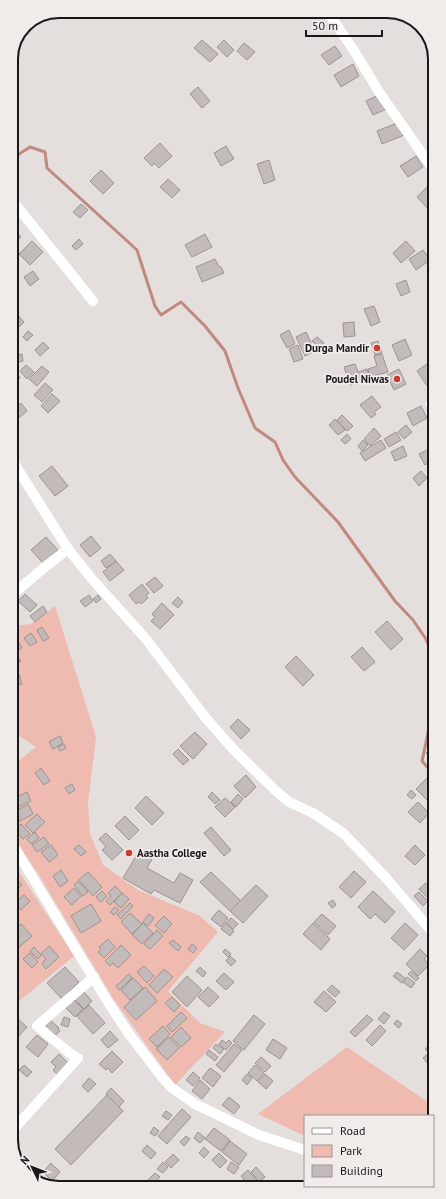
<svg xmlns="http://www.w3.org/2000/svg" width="446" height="1199" viewBox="0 0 446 1199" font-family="'PT Sans',sans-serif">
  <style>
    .green { fill: #efbab0 }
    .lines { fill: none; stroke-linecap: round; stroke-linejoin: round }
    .stream { stroke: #c08a81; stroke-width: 3 }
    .building { fill: #c2bbba; stroke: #9a9493 }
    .minor { stroke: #fff; stroke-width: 10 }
    .poi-dot { fill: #c93c2c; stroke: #f1ebea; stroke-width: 1.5 }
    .labels { text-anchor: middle; stroke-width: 3.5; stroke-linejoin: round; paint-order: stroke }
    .poi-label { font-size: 11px; font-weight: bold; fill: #1a1817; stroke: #f1ebea; text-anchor: end }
    .rim { fill: none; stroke: #1a1817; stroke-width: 2 }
  </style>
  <rect width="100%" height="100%" fill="#e4dedc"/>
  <g class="green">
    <polygon points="55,606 96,737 88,803 90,834 103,865 138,890 200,916 218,932 168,991 200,1023 225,1032 175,1085 113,998 37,872 12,837 12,766 36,747 12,731 12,628 13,626 31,624"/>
    <polygon points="12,861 74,956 13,1006 12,1006"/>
    <polygon points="347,1047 435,1107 435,1116 433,1118 433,1116 305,1116 305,1136 258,1114"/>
  </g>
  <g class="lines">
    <g class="stream">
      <polyline points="11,156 16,156 30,147 45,152 47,168 137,250 155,306 161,315 181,302 205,326 225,351 238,388 255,428 275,442 283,460 295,477 338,522 395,601 413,620 426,639 434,659"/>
      <polyline points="434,705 422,761 434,775"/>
    </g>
  </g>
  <g class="building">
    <polygon points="202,40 218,54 210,62 194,48"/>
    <polygon points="224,40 234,50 227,57 217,47"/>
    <polygon points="244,43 255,52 247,60 237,51"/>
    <polygon points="335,46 342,56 329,65 321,55"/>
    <polygon points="353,64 359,76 341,87 334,75"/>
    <polygon points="198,87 210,101 202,108 190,94"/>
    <polygon points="383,93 389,108 373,115 366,101"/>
    <polygon points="402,121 407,134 382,144 377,131"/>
    <polygon points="160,143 172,156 159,168 154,163 152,166 144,158"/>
    <polygon points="226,146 234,159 221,166 214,153"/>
    <polygon points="416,156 423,167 408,177 400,166"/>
    <polygon points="269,160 275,180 264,184 257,164"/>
    <polygon points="101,170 114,183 103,194 90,181"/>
    <polygon points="168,179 180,190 172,198 160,187"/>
    <polygon points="431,183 434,186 434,211 432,213 417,197"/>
    <polygon points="81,204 88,210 80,218 73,212"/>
    <polygon points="15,230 21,237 14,243 11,241 11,233"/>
    <polygon points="205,234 212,247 192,257 185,245"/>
    <polygon points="79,239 83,244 76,250 72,246"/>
    <polygon points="32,241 43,252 30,265 19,254"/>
    <polygon points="406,241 415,251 401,263 393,253"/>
    <polygon points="423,250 430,260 416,270 409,259"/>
    <polygon points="11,251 19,261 11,266"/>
    <polygon points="215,259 219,267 221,267 224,273 202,282 196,267"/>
    <polygon points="33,271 39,279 30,286 24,277"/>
    <polygon points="406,280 410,292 401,296 396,284"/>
    <polygon points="374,306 380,322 371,326 364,309"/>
    <polygon points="16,313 24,322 15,331 11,328 11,318"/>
    <polygon points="354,322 355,336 344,337 343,323"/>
    <polygon points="289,330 295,344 287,348 280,335"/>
    <polygon points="28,331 33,335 27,341 23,337"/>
    <polygon points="306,332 315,351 305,356 296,337"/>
    <polygon points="317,337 324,343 319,348 312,341"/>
    <polygon points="405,339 412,355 399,361 392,345"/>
    <polygon points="378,341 382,353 375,355 371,343"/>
    <polygon points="43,342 49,348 40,356 35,350"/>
    <polygon points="298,345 303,359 294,362 289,349"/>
    <polygon points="22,354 23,361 14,363 13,356"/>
    <polygon points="382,354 388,372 370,377 368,369 377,366 374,356"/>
    <polygon points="434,361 434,372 429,363"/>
    <polygon points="355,364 358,372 367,369 370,378 350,385 344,367"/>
    <polygon points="427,364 434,375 434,388 430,390 417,371"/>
    <polygon points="26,365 34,372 27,379 20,371"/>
    <polygon points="42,366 49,372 37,386 29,379"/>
    <polygon points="399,369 406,384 394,390 387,375"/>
    <polygon points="15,370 20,378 12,384 12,373"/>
    <polygon points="45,383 53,390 42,402 34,395"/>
    <polygon points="52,394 60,401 48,413 41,406"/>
    <polygon points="372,396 381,407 374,412 376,414 371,418 360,405"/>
    <polygon points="21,403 27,411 19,418 12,410"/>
    <polygon points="421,406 427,418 413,426 407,413"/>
    <polygon points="342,415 353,426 347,431 337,420"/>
    <polygon points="335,419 345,430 338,435 329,425"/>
    <polygon points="406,425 412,432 404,439 398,432"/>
    <polygon points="374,428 381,436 370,446 364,439"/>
    <polygon points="396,432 401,440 389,447 384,439"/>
    <polygon points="347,434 351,439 345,444 341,440"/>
    <polygon points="363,440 368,445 362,451 358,446"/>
    <polygon points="381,440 386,448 365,461 360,453"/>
    <polygon points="403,446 407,456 395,461 391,452"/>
    <polygon points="433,447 434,459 425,465 419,454"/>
    <polygon points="52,466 68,486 55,496 39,476"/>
    <polygon points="421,471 427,478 419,486 413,478"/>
    <polygon points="12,492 18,499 12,505"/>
    <polygon points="12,518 18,523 12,530"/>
    <polygon points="91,536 101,548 90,557 80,545"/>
    <polygon points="46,537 58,550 43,563 31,550"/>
    <polygon points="110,554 116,561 106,568 101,561"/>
    <polygon points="116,561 124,570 110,581 103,572"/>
    <polygon points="155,577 163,586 154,593 146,584"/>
    <polygon points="142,584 149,593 146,595 148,598 141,604 139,602 136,604 129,595"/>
    <polygon points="25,594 37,605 30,612 18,601"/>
    <polygon points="89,595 93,601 85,607 80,601"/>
    <polygon points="98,595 101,599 96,603 93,599"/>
    <polygon points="178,597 183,602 178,608 172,603"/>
    <polygon points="162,603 174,615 160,629 151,621 155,617 152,614"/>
    <polygon points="43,606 47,612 35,622 30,616"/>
    <polygon points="387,621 403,639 391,650 375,632"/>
    <polygon points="42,627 49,638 43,641 37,630"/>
    <polygon points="12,631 13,631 17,638 12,641"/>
    <polygon points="31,633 37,642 30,646 24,638"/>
    <polygon points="18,641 22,648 17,651 13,644"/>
    <polygon points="362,647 375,662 364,671 351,657"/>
    <polygon points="14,652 21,661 12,667 12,653"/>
    <polygon points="296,656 314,675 303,686 285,667"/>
    <polygon points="19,674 22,684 13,686 12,676"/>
    <polygon points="238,719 250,730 241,739 230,727"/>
    <polygon points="195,732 207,744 193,759 180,746"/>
    <polygon points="60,736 63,743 53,749 49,742"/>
    <polygon points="64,744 66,748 60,751 58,747"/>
    <polygon points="434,745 434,761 426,753"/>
    <polygon points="178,749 189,760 183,765 173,754"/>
    <polygon points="41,768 50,781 44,785 35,773"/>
    <polygon points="246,775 256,787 245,798 234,786"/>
    <polygon points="427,778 434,786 434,796 429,802 416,789"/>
    <polygon points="72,784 75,790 69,794 65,788"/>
    <polygon points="411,790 416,795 412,799 407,795"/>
    <polygon points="27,792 31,801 13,809 12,799"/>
    <polygon points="212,792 220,800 215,804 208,797"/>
    <polygon points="238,794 243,799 236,807 231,802"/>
    <polygon points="146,796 164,813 152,825 135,808"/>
    <polygon points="225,798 235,807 225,817 215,807"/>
    <polygon points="418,802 429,813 420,823 408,812"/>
    <polygon points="28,804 33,814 20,821 17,816 14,818 12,813"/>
    <polygon points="37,814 45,822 33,833 25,825"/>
    <polygon points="125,816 139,830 129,840 115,826"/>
    <polygon points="21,824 30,834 23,839 14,829"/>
    <polygon points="211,827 231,850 224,856 204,833"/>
    <polygon points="35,832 39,838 31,844 27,839"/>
    <polygon points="106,833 123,850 112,860 102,850 106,847 99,839"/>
    <polygon points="44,837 49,844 37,852 32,845"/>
    <polygon points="51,845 58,855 49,862 41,852"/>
    <polygon points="79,845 86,852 81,856 74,849"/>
    <polygon points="415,845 425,855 415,865 405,856"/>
    <polygon points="139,851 152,859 147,868 174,883 180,873 193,880 180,903 154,890 151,894 123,878"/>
    <polygon points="61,870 68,881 60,887 53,876"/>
    <polygon points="354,871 366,882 351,898 339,887"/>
    <polygon points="88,872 102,887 93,896 79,880"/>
    <polygon points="211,872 241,901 230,911 200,882"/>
    <polygon points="12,873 22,885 12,893"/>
    <polygon points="78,881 88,892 83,896 74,885"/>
    <polygon points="426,883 434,891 428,898 419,889"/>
    <polygon points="256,885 268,896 243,923 230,911"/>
    <polygon points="115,886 122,893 110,905 106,901 111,896 108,893"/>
    <polygon points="74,888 81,896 72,905 64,897"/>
    <polygon points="102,891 107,896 101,902 96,897"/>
    <polygon points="373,891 395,912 385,923 375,914 370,919 358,907"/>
    <polygon points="419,892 428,901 423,906 414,896"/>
    <polygon points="122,893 129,899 121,908 114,902"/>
    <polygon points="24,895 30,901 21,910 15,903"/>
    <polygon points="333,900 336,905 332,908 328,903"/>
    <polygon points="130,903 133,906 121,919 117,915"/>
    <polygon points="91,904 101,921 81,933 71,916"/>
    <polygon points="115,907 119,910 114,915 110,912"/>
    <polygon points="219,910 228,918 221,927 211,919"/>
    <polygon points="130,913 142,924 132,934 121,922"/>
    <polygon points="149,914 154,918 148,926 143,922"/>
    <polygon points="322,914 336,926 328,935 314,922"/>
    <polygon points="12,916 18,922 12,927"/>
    <polygon points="164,916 172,924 164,933 155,925"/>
    <polygon points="231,918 238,924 233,929 226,923"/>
    <polygon points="143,923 153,933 142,944 132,935"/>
    <polygon points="226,923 234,931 230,936 221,929"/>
    <polygon points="313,923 330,939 321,950 303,934"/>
    <polygon points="405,923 418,935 404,950 391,938"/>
    <polygon points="21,924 32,936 18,948 12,942 12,937 16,934 13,931"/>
    <polygon points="157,930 163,936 150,949 144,944"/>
    <polygon points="108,939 115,947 104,958 98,952 101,949 99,947"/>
    <polygon points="173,940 181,947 178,951 169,943"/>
    <polygon points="192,944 197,948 193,953 188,949"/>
    <polygon points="121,945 131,955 118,968 113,963 110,966 105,961"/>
    <polygon points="49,946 59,957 46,969 42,964 46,959 41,954"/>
    <polygon points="34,947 41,955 38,959 30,951"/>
    <polygon points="225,949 231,954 228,957 223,952"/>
    <polygon points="420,949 427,956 424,959 429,965 418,976 406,964"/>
    <polygon points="30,953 38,962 32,968 23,959"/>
    <polygon points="230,956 236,961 231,966 226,961"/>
    <polygon points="144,966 154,976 147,983 137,972"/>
    <polygon points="65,967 79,982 62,999 47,983"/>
    <polygon points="200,967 206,973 203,977 196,971"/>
    <polygon points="164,969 173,977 157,993 149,985"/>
    <polygon points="411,971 419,978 416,981 408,974"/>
    <polygon points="397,972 406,979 402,983 393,976"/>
    <polygon points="224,973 234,982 226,990 216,981"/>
    <polygon points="129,974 132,978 119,990 116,986"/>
    <polygon points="187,976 202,990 187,1007 172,992"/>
    <polygon points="407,977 415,983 411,988 403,982"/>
    <polygon points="133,978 143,988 130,1000 121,990"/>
    <polygon points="332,985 340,992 335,997 327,990"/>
    <polygon points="145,987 157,1001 136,1020 124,1007"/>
    <polygon points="208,987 219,997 209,1007 198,997"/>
    <polygon points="82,990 92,1001 84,1009 73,998"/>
    <polygon points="324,991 336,1002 326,1012 314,1002"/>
    <polygon points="172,997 180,1005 174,1012 165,1003"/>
    <polygon points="72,998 83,1009 75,1017 64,1006"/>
    <polygon points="89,1005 105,1023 93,1034 77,1016"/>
    <polygon points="181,1012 187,1018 172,1032 167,1026"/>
    <polygon points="384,1012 390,1016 384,1024 378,1019"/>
    <polygon points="254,1015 265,1024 244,1050 233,1041"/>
    <polygon points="367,1015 373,1020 355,1037 350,1032"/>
    <polygon points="64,1017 70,1019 68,1027 61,1025"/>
    <polygon points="17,1018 27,1027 17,1038 13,1034 13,1022"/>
    <polygon points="49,1019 59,1028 58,1029 60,1031 56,1035 54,1033 52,1034 43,1026"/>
    <polygon points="397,1020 402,1024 399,1028 394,1024"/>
    <polygon points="380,1025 386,1031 372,1046 366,1040"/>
    <polygon points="163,1026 170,1034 157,1047 149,1039"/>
    <polygon points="181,1027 191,1038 181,1047 171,1037"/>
    <polygon points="110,1031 118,1040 108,1048 101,1040"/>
    <polygon points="37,1035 48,1044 38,1057 26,1047"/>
    <polygon points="169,1037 179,1048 167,1060 156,1049"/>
    <polygon points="273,1039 287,1048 280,1059 266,1050"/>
    <polygon points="222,1040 226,1043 229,1040 232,1043 226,1050 219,1044"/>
    <polygon points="435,1041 435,1072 423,1058 429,1053 425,1049"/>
    <polygon points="216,1044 224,1049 220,1054 213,1048"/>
    <polygon points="234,1044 242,1050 224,1072 216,1065"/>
    <polygon points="209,1050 218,1057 215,1061 206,1054"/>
    <polygon points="112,1051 123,1062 112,1073 108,1068 106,1070 99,1064"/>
    <polygon points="59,1054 68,1063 57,1074 53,1070 56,1067 51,1062"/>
    <polygon points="261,1057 271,1066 265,1072 255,1063"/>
    <polygon points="24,1065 32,1072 27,1077 19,1070"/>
    <polygon points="255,1065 264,1073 257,1081 248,1073"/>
    <polygon points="13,1066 18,1071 13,1077"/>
    <polygon points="210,1068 221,1076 213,1087 202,1078"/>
    <polygon points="193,1072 200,1078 193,1086 186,1080"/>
    <polygon points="247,1074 252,1078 247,1085 242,1080"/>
    <polygon points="265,1074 273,1081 266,1089 258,1082"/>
    <polygon points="89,1078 96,1084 88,1092 82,1086"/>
    <polygon points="200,1080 210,1089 202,1099 192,1091"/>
    <polygon points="111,1088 124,1101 119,1107 106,1094"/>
    <polygon points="107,1095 123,1111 71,1165 55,1149"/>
    <polygon points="229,1097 240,1106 234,1114 222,1105"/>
    <polygon points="182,1109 191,1117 167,1144 158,1136"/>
    <polygon points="166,1111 172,1115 168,1120 162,1116"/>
    <polygon points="435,1119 435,1135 433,1132 433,1120"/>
    <polygon points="154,1127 159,1131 155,1136 150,1133"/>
    <polygon points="214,1128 230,1140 221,1151 205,1139"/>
    <polygon points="198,1132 205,1138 200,1143 194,1138"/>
    <polygon points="186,1136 190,1139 184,1146 180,1142"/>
    <polygon points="230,1141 247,1154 239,1165 222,1152"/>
    <polygon points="147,1145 156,1153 151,1159 142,1151"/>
    <polygon points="204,1147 209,1152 204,1158 199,1153"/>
    <polygon points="219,1153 227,1161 220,1168 212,1160"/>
    <polygon points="173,1154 179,1160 171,1168 165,1162"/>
    <polygon points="163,1162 168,1167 163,1173 157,1169"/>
    <polygon points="231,1162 239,1167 234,1174 227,1169"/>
    <polygon points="51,1163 60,1172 52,1181 43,1172"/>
    <polygon points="256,1167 265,1177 259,1182 251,1172"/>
    <polygon points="248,1170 258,1182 252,1187 250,1187 241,1176"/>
    <polygon points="155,1173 160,1177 152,1186 147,1181"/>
    <polygon points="138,1181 144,1186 143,1187 136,1188 133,1185"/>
  </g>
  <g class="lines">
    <g class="minor">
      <polyline points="327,11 353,49 379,92 433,169"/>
      <polyline points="11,199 93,301"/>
      <polyline points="434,401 431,404 434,409"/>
      <polyline points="12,460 68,549 92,579 146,639 205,717 234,750 275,790 289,802 313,813 343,833 387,879 435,935"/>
      <polyline points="12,595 46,566 68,549"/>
      <polyline points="12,843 57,918 108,1002 129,1034 162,1077 172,1088 195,1104 259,1135 305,1150"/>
      <polyline points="13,1130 78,1058 71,1054 37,1026 94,977"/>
    </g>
  </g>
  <g class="poi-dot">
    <circle cx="377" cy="348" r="4"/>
    <circle cx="397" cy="379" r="4"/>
    <circle cx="129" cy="853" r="4"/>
  </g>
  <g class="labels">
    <g class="poi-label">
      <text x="369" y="352">Durga Mandir</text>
      <text x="389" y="383">Poudel Niwas</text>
      <text x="137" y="857" text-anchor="start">Aastha College</text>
    </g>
  </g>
  <path d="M0 0H446V1199H0ZM59 18H387A41 41 0 0 1 428 59V1140A41 41 0 0 1 387 1181H59A41 41 0 0 1 18 1140V59A41 41 0 0 1 59 18Z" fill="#f1ebea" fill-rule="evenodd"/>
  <path class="rim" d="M59 18H387A41 41 0 0 1 428 59V1140A41 41 0 0 1 387 1181H59A41 41 0 0 1 18 1140V59A41 41 0 0 1 59 18Z"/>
  <rect x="304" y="1115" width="130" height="72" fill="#f1ebea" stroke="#9b9796"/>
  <rect x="312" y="1128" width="20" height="6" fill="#ffffff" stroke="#9b9796"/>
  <text x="340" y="1135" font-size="12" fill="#1a1817">Road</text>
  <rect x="312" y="1145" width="20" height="12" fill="#efbab0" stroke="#9b9796"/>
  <text x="340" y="1155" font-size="12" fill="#1a1817">Park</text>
  <rect x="312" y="1165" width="20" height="12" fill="#c2bbba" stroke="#9b9796"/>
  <text x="340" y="1175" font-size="12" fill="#1a1817">Building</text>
  <g transform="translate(32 1167) rotate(313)" stroke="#f1ebea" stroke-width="3" paint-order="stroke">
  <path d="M0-3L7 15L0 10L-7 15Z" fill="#1a1817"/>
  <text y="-6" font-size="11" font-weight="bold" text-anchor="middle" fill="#1a1817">N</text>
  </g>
  <path d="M306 30v6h76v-6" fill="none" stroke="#1a1817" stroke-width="2"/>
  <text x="312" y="30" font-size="12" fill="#1a1817" stroke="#f1ebea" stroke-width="3" paint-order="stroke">50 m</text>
</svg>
